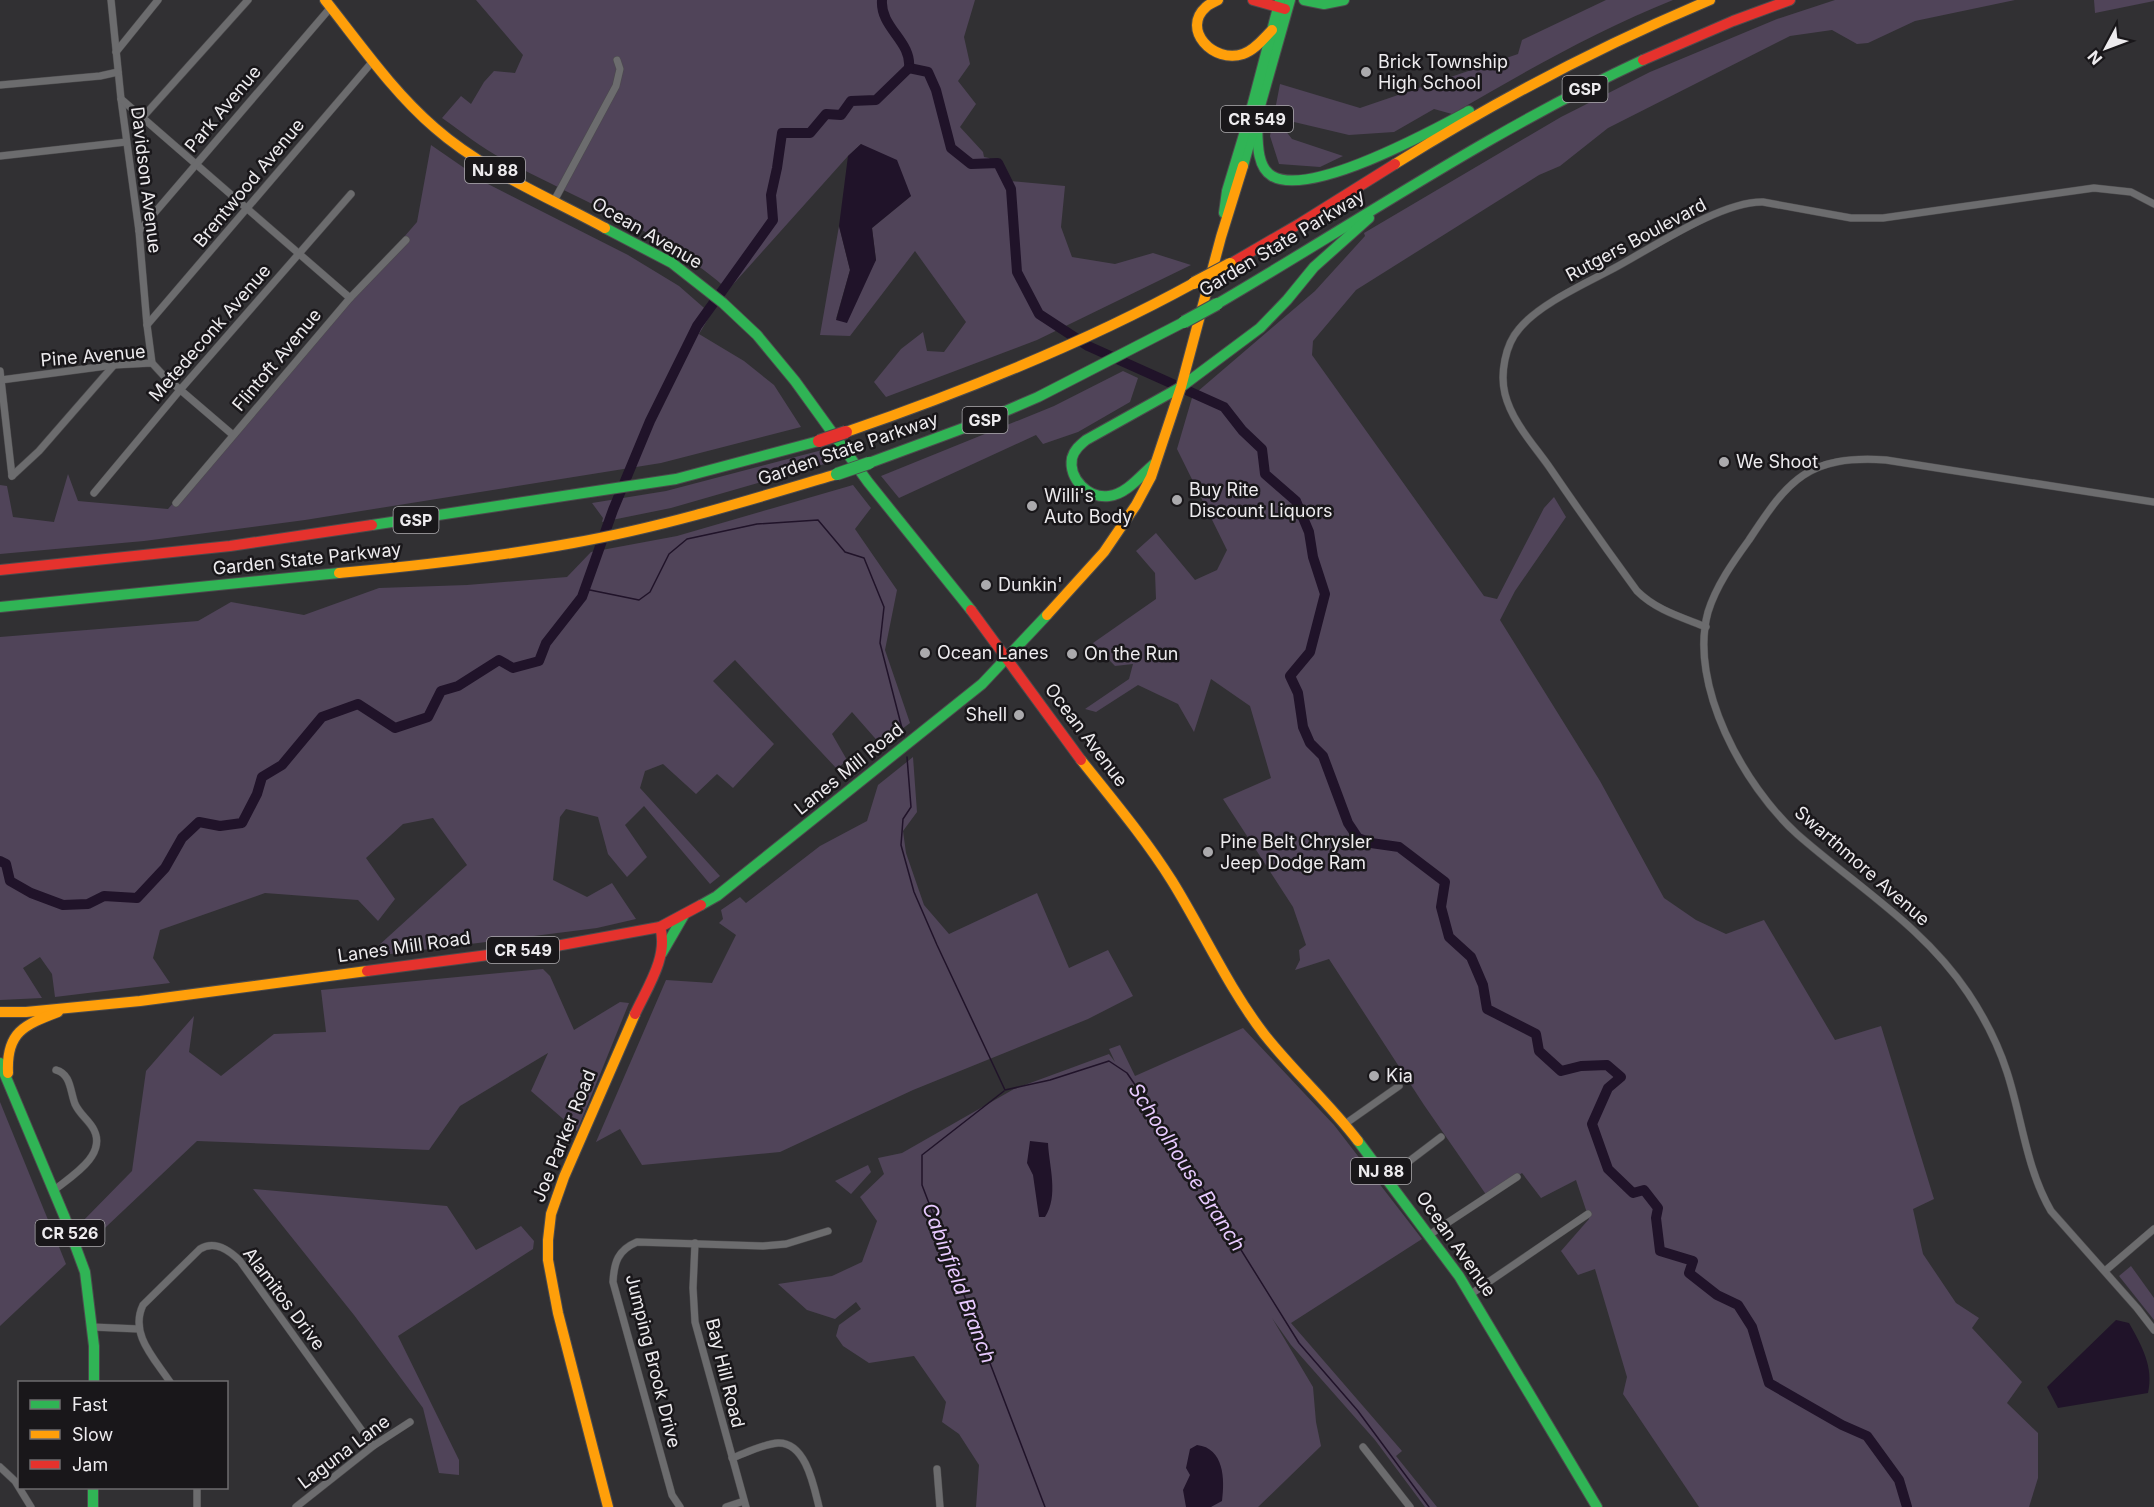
<svg xmlns="http://www.w3.org/2000/svg" width="2154" height="1507" viewBox="0 0 2154 1507" font-family="Inter,sans-serif">
  <style>
    .green { fill: #504459 }
    .water { fill: #201329 }
    .lines { fill: none; stroke-linecap: round; stroke-linejoin: round }
    .stream { stroke: #201329; stroke-width: 1.5 }
    .river { stroke: #201329; stroke-width: 10 }
    .street-casing { stroke: #4c4b4d; stroke-width: 8 }
    .fast-casing { stroke: #4c4b4d; stroke-width: 12 }
    .slow-casing { stroke: #4c4b4d; stroke-width: 12 }
    .jam-casing { stroke: #4c4b4d; stroke-width: 12 }
    .street { stroke: #6c6c6e; stroke-width: 7 }
    .fast { stroke: #30b455; stroke-width: 10 }
    .slow { stroke: #ff9f0a; stroke-width: 10 }
    .jam { stroke: #e5322d; stroke-width: 10 }
    .fast-bridge-casing { stroke: #4c4b4d; stroke-width: 14; stroke-linecap: butt }
    .slow-bridge-casing { stroke: #4c4b4d; stroke-width: 14; stroke-linecap: butt }
    .jam-bridge-casing { stroke: #4c4b4d; stroke-width: 14; stroke-linecap: butt }
    .fast-bridge { stroke: #30b455; stroke-width: 12 }
    .slow-bridge { stroke: #ff9f0a; stroke-width: 12 }
    .jam-bridge { stroke: #e5322d; stroke-width: 12 }
    .poi-dot { fill: #abaaad; stroke: #19171a; stroke-width: 2 }
    .labels { text-anchor: middle; stroke-width: 5; stroke-linejoin: round; paint-order: stroke }
    .shield { fill: #19171a; stroke: #adabae; stroke-width: 1.5 }
    .shield-label { font-size: 16px; font-weight: bold; fill: #edebee }
    .poi-label { font-size: 18px; fill: #edebee; stroke: #19171a; text-anchor: start }
    .street-label { font-size: 18px; fill: #edebee; stroke: #19171a }
    .water-label { font-size: 20px; font-style: italic; fill: #e8caff; stroke: #19171a }
  </style>
  <rect width="100%" height="100%" fill="#313033"/>
  <g class="green">
    <path d="M476,0H975L964,37L970,64L958,81L976,104L960,127L983,152L984,157L989,158L1010,181L1065,186L1061,227L1072,257L1115,264L1153,253L1191,265L1037,340L886,397L874,382L901,349L923,332L927,351L944,352L966,322L915,251L850,336L820,335L839,226L850,270L836,319L876,260L872,228L911,196L861,144L848,156L728,290C664,232 579,200 503,159C482,148 462,132 442,118L461,96L471,104L484,82L494,71L515,73L523,55Z"/>
    <path d="M1606,0H1673C1596,31 1524,72 1452,114L1434,109L1394,132L1349,135L1294,122L1285,130L1292,139L1343,156L1320,167L1279,164L1270,136L1280,84L1360,108L1518,54L1522,40Z"/>
    <polygon points="1835,0 2015,0 1915,21 1868,43 1857,44 1832,30 1790,36 1608,128 1560,166 1539,175 1356,290 1313,341 1312,355 1484,596 1497,599 1544,508 1554,497 1566,517 1515,591 1500,620 1600,781 1664,898 1696,920 1726,934 1764,920 1835,1040 1881,1026 1934,1199 1913,1209 1923,1254 1956,1303 1979,1318 1972,1328 2022,1382 2007,1403 2038,1433 2038,1478 2029,1507 1699,1507 1623,1394 1627,1377 1595,1269 1578,1275 1561,1251 1589,1219 1576,1180 1541,1198 1522,1173 1487,1196 1424,1105 1329,959 1295,970 1300,960 1299,950 1306,945 1293,907 1223,799 1271,778 1250,706 1211,679 1194,732 1178,704 1138,685 1096,712 1085,709 1129,679 1133,664 1115,666 1093,643 1156,599 1155,573 1136,551 1156,533 1195,580 1217,570 1227,550 1177,449 1194,391 1197,392 1315,291 1365,236 1364,233 1561,117 1650,72 1777,19"/>
    <polygon points="2094,0 2154,0 2154,1 2095,13"/>
    <polygon points="431,145 486,183 628,255 679,286 711,314 699,334 744,361 774,385 801,427 661,463 305,520 144,541 0,554 0,485 7,486 13,517 54,522 68,474 78,501 168,509 417,222"/>
    <polygon points="1123,371 1138,378 1130,402 1078,432 1043,444 1036,435 899,498 881,476 1054,406"/>
    <polygon points="826,449 835,461 671,508 602,522 603,518 592,503 666,491"/>
    <polygon points="853,485 871,508 855,529 897,590 885,650 910,723 881,745 852,712 832,734 847,760 837,769 735,660 713,681 774,744 733,788 717,774 696,794 663,764 645,771 640,788 720,876 710,884 644,806 625,825 647,857 627,877 608,854 598,817 566,809 560,817 553,880 587,897 612,883 636,919 597,928 366,957 467,865 433,818 403,824 366,858 395,899 378,921 358,900 265,893 160,930 153,958 170,983 55,997 52,974 40,957 23,968 42,998 0,1000 0,637 198,621 231,602 304,615 379,588 467,585 567,577 591,552 677,536"/>
    <polygon points="913,757 917,812 903,831 906,853 924,905 949,934 1037,893 1069,968 1108,950 1133,996 1088,1019 913,1090 780,1152 642,1165 620,1129 596,1142 666,980 712,983 736,935 719,923 723,919 721,910 740,897 746,903 820,846 867,821 878,785"/>
    <polygon points="543,969 550,976 574,1030 620,1002 629,1003 577,1131 531,1091 548,1053 460,1106 429,1150 197,1141 89,1243 79,1225 132,1171 146,1071 194,1016 189,1052 221,1076 274,1034 326,1032 321,990"/>
    <polygon points="1243,1028 1334,1125 1422,1239 1291,1323 1402,1451 1396,1456 1437,1507 1425,1507 1375,1440 1291,1345 1272,1318 1313,1387 1316,1422 1321,1446 1258,1507 976,1507 979,1465 959,1434 942,1422 946,1402 914,1356 869,1363 843,1346 836,1336 839,1325 861,1309 856,1302 835,1319 807,1310 778,1284 832,1276 862,1262 877,1221 860,1197 884,1174 878,1158 902,1153 1014,1089 1109,1054 1115,1062 1109,1049 1120,1045 1135,1076"/>
    <polygon points="0,1102 66,1264 0,1326"/>
    <polygon points="868,1165 871,1172 851,1194 835,1181"/>
    <polygon points="253,1189 447,1206 476,1250 521,1226 534,1241 533,1249 398,1336 459,1460 459,1475 439,1473 423,1408 354,1315"/>
    <polygon points="2131,1266 2154,1298 2154,1320 2119,1276"/>
  </g>
  <g class="water">
    <polygon points="861,144 897,160 911,196 872,228 876,260 847,323 836,320 850,270 839,226 848,156"/>
    <path d="M1030,1141L1048,1143C1049,1166 1059,1196 1045,1217H1039L1033,1175L1027,1163Z"/>
    <path d="M2116,1320L2129,1323C2142,1346 2154,1367 2148,1393L2058,1408L2047,1387Z"/>
    <path d="M1197,1445C1224,1448 1225,1479 1222,1501L1211,1507H1186L1183,1490L1190,1475L1186,1468L1190,1449Z"/>
  </g>
  <g class="lines">
    <g class="stream">
      <polyline points="585,589 639,600 650,592 669,554 687,539 757,524 818,520 845,552 864,558 884,607 880,643 904,736"/>
      <polyline points="907,757 911,807 903,819 901,845 914,892 937,945 1005,1090 1050,1080 1109,1061 1127,1073 1172,1139 1299,1343 1358,1411 1429,1507"/>
      <polyline points="1004,1091 922,1155 922,1185 1045,1507"/>
    </g>
    <g class="river">
      <path d="M882,0C880,28 912,41 909,68"/>
      <polyline points="909,68 928,72 936,90 951,148 971,164 998,163 1011,189 1017,272 1039,314 1088,346 1224,407 1242,430 1262,449 1265,474 1296,501 1309,532 1313,557 1325,594 1310,652 1290,676 1298,693 1303,727 1310,743 1323,756 1348,823 1358,838 1371,843 1399,847 1445,882 1441,907 1449,937 1471,957 1483,985 1487,1009 1536,1034 1539,1051 1561,1071 1581,1066 1607,1065 1621,1077 1608,1088 1592,1124 1608,1169 1633,1193 1644,1190 1658,1208 1656,1218 1660,1251 1693,1261 1689,1273 1717,1295 1738,1305 1752,1327 1769,1383 1842,1425 1867,1436 1899,1480 1907,1507"/>
      <polyline points="0,861 6,864 10,881 31,893 63,905 88,904 104,896 137,898 165,868 182,838 199,822 220,826 242,823 257,794 262,777 282,765 322,717 358,704 395,728 428,717 441,691 458,686 499,660 513,668 539,661 546,643 582,597 613,510 650,421 697,326 773,220 771,195 777,168 782,133 810,133 826,114 841,115 851,101 876,100 909,68"/>
    </g>
    <defs>
      <g id="street">
        <polyline points="111,0 121,99 139,231 147,325 152,363"/>
        <polyline points="116,52 158,0"/>
        <polyline points="0,85 100,76 118,72"/>
        <polyline points="121,99 350,298"/>
        <polyline points="142,118 248,0"/>
        <polyline points="0,156 126,142"/>
        <polyline points="554,201 616,86 620,69 617,60"/>
        <polyline points="139,231 331,7"/>
        <polyline points="147,325 373,61"/>
        <polyline points="0,371 12,476"/>
        <polyline points="1,380 114,365 152,363 163,375 233,435"/>
        <polyline points="12,476 39,451 114,365"/>
        <polyline points="94,493 180,390 351,194"/>
        <path d="M2154,502L1886,460C1808,455 1789,479 1749,540C1733,562 1716,586 1708,612C1688,685 1744,786 1797,834C1856,886 1924,927 1968,993C1984,1017 1998,1044 2007,1072C2022,1118 2026,1168 2051,1211L2137,1308L2154,1330"/>
        <polyline points="176,503 350,298 406,240"/>
        <path d="M1706,627C1681,617 1656,610 1637,591C1607,550 1578,509 1550,468C1534,445 1512,422 1505,394C1500,374 1505,345 1519,329C1540,303 1589,282 1618,266C1655,246 1722,201 1763,202L1851,218H1883L2094,188L2131,192L2154,204"/>
        <polyline points="1345,1124 1399,1086"/>
        <polyline points="1387,1178 1441,1137"/>
        <path d="M53,1191C70,1177 107,1156 94,1130C89,1120 80,1115 75,1104C70,1091 71,1074 56,1070"/>
        <polyline points="1429,1235 1517,1177"/>
        <polyline points="695,1243 693,1288 695,1322 746,1507"/>
        <polyline points="2105,1271 2154,1229"/>
        <polyline points="1471,1294 1588,1214"/>
        <polyline points="92,1327 139,1329"/>
        <path d="M170,1382C155,1359 129,1334 143,1305L200,1249C215,1240 229,1250 240,1261L373,1446"/>
        <polyline points="1363,1447 1410,1507"/>
        <path d="M732,1458C746,1453 763,1444 778,1443C806,1442 814,1487 819,1507"/>
        <polyline points="0,1467 15,1481 31,1507"/>
        <polyline points="937,1469 940,1507"/>
        <polyline points="197,1488 197,1507"/>
        <polyline points="296,1507 373,1446 410,1422"/>
        <path d="M680,1507L672,1495L613,1282C614,1262 618,1250 637,1242L763,1246L786,1244L828,1231"/>
        <polyline points="726,1507 744,1501"/>
      </g>
      <g id="fast">
        <polyline points="1304,0 1324,4 1344,0"/>
        <path d="M1257,120C1258,136 1255,166 1272,176C1310,198 1432,131 1469,111"/>
        <polyline points="1243,166 1290,0"/>
        <polyline points="1224,213 1227,191 1249,118 1280,0"/>
        <polyline points="605,228 672,263 723,303 757,335 795,381 868,482 971,610"/>
        <path d="M1217,304C1359,221 1494,129 1643,60"/>
        <polyline points="1181,387 1260,328 1287,300 1314,267 1369,218"/>
        <polyline points="869,463 980,422 1038,397 1184,322"/>
        <path d="M1154,464C1141,475 1127,494 1109,496C1089,499 1068,479 1072,458C1074,450 1080,445 1086,440L1181,387"/>
        <polyline points="372,525 676,479 819,441"/>
        <polyline points="0,607 339,573"/>
        <polyline points="701,905 717,896 982,684 1047,615"/>
        <polyline points="662,953 684,915"/>
        <polyline points="0,1063 65,1218 85,1272 94,1346 94,1382"/>
        <polyline points="1358,1141 1459,1276 1597,1507"/>
        <polyline points="93,1488 93,1507"/>
      </g>
      <g id="slow">
        <path d="M325,0C360,44 393,92 435,128C484,171 548,197 605,228"/>
        <path d="M1218,0C1214,2 1209,4 1206,7C1181,29 1213,64 1243,54C1255,50 1264,38 1272,30"/>
        <path d="M1395,164C1496,101 1600,46 1710,0"/>
        <path d="M846,432C965,391 1083,344 1194,283"/>
        <path d="M339,573C417,566 496,557 573,543C663,527 750,500 837,474"/>
        <polyline points="1047,615 1104,552 1136,505 1151,477 1181,387 1221,237 1243,166"/>
        <path d="M1081,760C1112,799 1145,838 1172,881C1203,931 1228,987 1264,1034C1293,1071 1329,1103 1358,1141"/>
        <polyline points="0,1012 26,1012 140,1001 367,971"/>
        <path d="M8,1073C6,1032 24,1025 58,1012"/>
        <polyline points="608,1507 558,1313 548,1260 548,1240 551,1214 564,1177 635,1014"/>
      </g>
      <g id="jam">
        <polyline points="1253,0 1285,9"/>
        <polyline points="1643,60 1733,21 1790,0"/>
        <polyline points="1230,264 1299,224 1395,164"/>
        <polyline points="0,570 230,546 372,525"/>
        <polyline points="971,610 1081,760"/>
        <polyline points="367,971 556,946 660,927 701,905"/>
        <path d="M635,1014C647,988 669,956 660,927"/>
      </g>
    </defs>
    <use href="#street" class="street-casing"/>
    <use href="#fast" class="fast-casing"/>
    <use href="#slow" class="slow-casing"/>
    <use href="#jam" class="jam-casing"/>
    <use href="#street" class="street"/>
    <use href="#fast" class="fast"/>
    <use href="#slow" class="slow"/>
    <use href="#jam" class="jam"/>
    <defs>
      <g id="fast-bridge">
        <polyline points="1184,322 1217,304"/>
        <polyline points="837,474 869,463"/>
      </g>
      <polyline id="slow-bridge" points="1194,283 1230,264"/>
      <polyline id="jam-bridge" points="819,441 846,432"/>
    </defs>
    <use href="#fast-bridge" class="fast-bridge-casing"/>
    <use href="#slow-bridge" class="slow-bridge-casing"/>
    <use href="#jam-bridge" class="jam-bridge-casing"/>
    <use href="#fast-bridge" class="fast-bridge"/>
    <use href="#slow-bridge" class="slow-bridge"/>
    <use href="#jam-bridge" class="jam-bridge"/>
  </g>
  <g class="poi-dot">
    <circle cx="1366" cy="72" r="6"/>
    <circle cx="1724" cy="462" r="6"/>
    <circle cx="1177" cy="500" r="6"/>
    <circle cx="1032" cy="506" r="6"/>
    <circle cx="986" cy="585" r="6"/>
    <circle cx="925" cy="653" r="6"/>
    <circle cx="1072" cy="654" r="6"/>
    <circle cx="1019" cy="715" r="6"/>
    <circle cx="1208" cy="852" r="6"/>
    <circle cx="1374" cy="1076" r="6"/>
  </g>
  <g class="labels">
    <g class="shield">
      <rect x="1562.5" y="76" width="45" height="26" rx="4.5"/>
      <rect x="1221" y="106" width="72" height="26" rx="4.5"/>
      <rect x="465" y="157" width="60" height="26" rx="4.5"/>
      <rect x="962.5" y="407" width="45" height="26" rx="4.5"/>
      <rect x="393.5" y="507" width="45" height="26" rx="4.5"/>
      <rect x="487" y="937" width="72" height="26" rx="4.5"/>
      <rect x="1351" y="1158" width="60" height="26" rx="4.5"/>
      <rect x="35.5" y="1220" width="69" height="26" rx="4.5"/>
    </g>
    <g class="shield-label">
      <text x="1585" y="95">GSP</text>
      <text x="1257" y="125">CR 549</text>
      <text x="495" y="176">NJ 88</text>
      <text x="985" y="426">GSP</text>
      <text x="416" y="526">GSP</text>
      <text x="523" y="956">CR 549</text>
      <text x="1381" y="1177">NJ 88</text>
      <text x="70" y="1239">CR 526</text>
    </g>
    <g class="poi-label">
      <text x="1378" y="68">Brick Township<tspan x="1378" dy="21">High School</tspan></text>
      <text x="1736" y="468">We Shoot</text>
      <text x="1189" y="496">Buy Rite<tspan x="1189" dy="21">Discount Liquors</tspan></text>
      <text x="1044" y="502">Willi's<tspan x="1044" dy="21">Auto Body</tspan></text>
      <text x="998" y="591">Dunkin'</text>
      <text x="937" y="659">Ocean Lanes</text>
      <text x="1084" y="660">On the Run</text>
      <text x="1007" y="721" text-anchor="end">Shell</text>
      <text x="1220" y="848">Pine Belt Chrysler<tspan x="1220" dy="21">Jeep Dodge Ram</tspan></text>
      <text x="1386" y="1082">Kia</text>
    </g>
    <g class="street-label">
      <text transform="translate(223 109) rotate(-50)" y="6">Park Avenue</text>
      <text transform="translate(146 180) rotate(83)" y="6">Davidson Avenue</text>
      <text transform="translate(249 183) rotate(-50)" y="6">Brentwood Avenue</text>
      <text transform="translate(647 233) rotate(30)" y="6">Ocean Avenue</text>
      <text transform="translate(1636 240) rotate(-28)" y="6">Rutgers Boulevard</text>
      <text transform="translate(1282 243) rotate(-31)" y="6">Garden State Parkway</text>
      <text transform="translate(210 333) rotate(-49)" y="6">Metedeconk Avenue</text>
      <text transform="translate(93 356) rotate(-5)" y="6">Pine Avenue</text>
      <text transform="translate(277 360) rotate(-50)" y="6">Flintoft Avenue</text>
      <text transform="translate(848 449) rotate(-19)" y="6">Garden State Parkway</text>
      <text transform="translate(307 559) rotate(-6)" y="6">Garden State Parkway</text>
      <text transform="translate(1086 735) rotate(53)" y="6">Ocean Avenue</text>
      <text transform="translate(849 769) rotate(-39)" y="6">Lanes Mill Road</text>
      <text transform="translate(1862 866) rotate(41)" y="6">Swarthmore Avenue</text>
      <text transform="translate(404 947) rotate(-8)" y="6">Lanes Mill Road</text>
      <text transform="translate(564 1136) rotate(-68)" y="6">Joe Parker Road</text>
      <text transform="translate(1456 1244) rotate(55)" y="6">Ocean Avenue</text>
      <text transform="translate(284 1299) rotate(53)" y="6">Alamitos Drive</text>
      <text transform="translate(653 1361) rotate(76)" y="6">Jumping Brook Drive</text>
      <text transform="translate(725 1373) rotate(76)" y="6">Bay Hill Road</text>
      <text transform="translate(344 1452) rotate(-37)" y="6">Laguna Lane</text>
    </g>
    <g class="water-label">
      <text transform="translate(1187 1167) rotate(57)" y="7">Schoolhouse Branch</text>
      <text transform="translate(959 1283) rotate(69)" y="7">Cabinfield Branch</text>
    </g>
  </g>
  <rect x="18" y="1381" width="210" height="108" fill="#19171a" stroke="#6e6c6f" stroke-width="1.5"/>
  <rect x="30" y="1400" width="30" height="9" fill="#30b455" stroke="#6e6c6f" stroke-width="1.5"/>
  <text x="72" y="1411" font-size="18" fill="#edebee">Fast</text>
  <rect x="30" y="1430" width="30" height="9" fill="#ff9f0a" stroke="#6e6c6f" stroke-width="1.5"/>
  <text x="72" y="1441" font-size="18" fill="#edebee">Slow</text>
  <rect x="30" y="1460" width="30" height="9" fill="#e5322d" stroke="#6e6c6f" stroke-width="1.5"/>
  <text x="72" y="1471" font-size="18" fill="#edebee">Jam</text>
  <g transform="translate(2106 48) rotate(229)" stroke="#19171a" stroke-width="4.5" paint-order="stroke">
  <path d="M0-4.5L10 22L0 15L-10 22Z" fill="#edebee"/>
  <text y="-9" font-size="16" font-weight="bold" text-anchor="middle" fill="#edebee">N</text>
  </g>
</svg>
